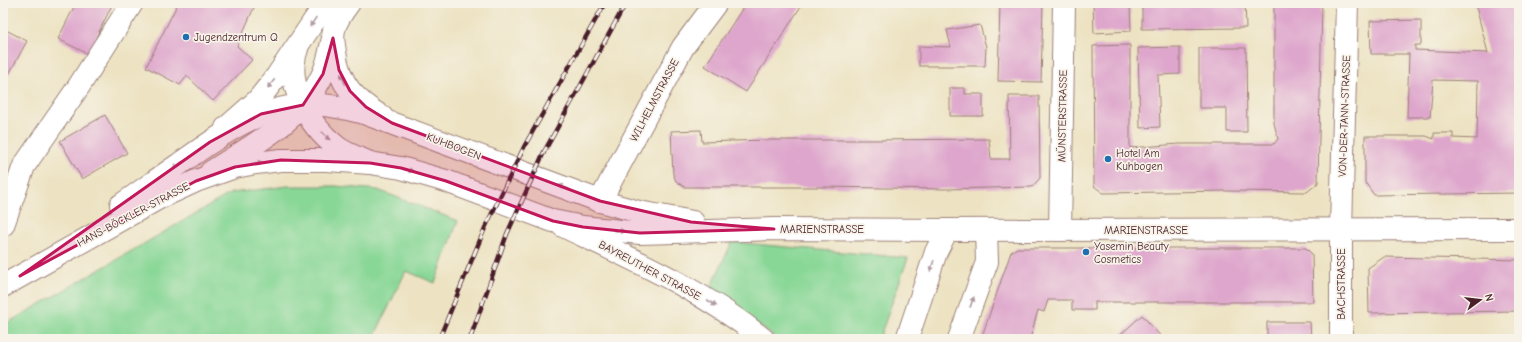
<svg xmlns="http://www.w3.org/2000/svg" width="1522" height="342" viewBox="0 0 1522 342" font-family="'Comic Neue',sans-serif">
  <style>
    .green { fill: #88d796; stroke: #697b60 }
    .building { fill: #dea6cc }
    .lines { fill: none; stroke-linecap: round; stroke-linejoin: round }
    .minor-casing { stroke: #9c8177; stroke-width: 24 }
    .major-casing { stroke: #9c8177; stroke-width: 24 }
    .minor { stroke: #fff; stroke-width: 22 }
    .major { stroke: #fff; stroke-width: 22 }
    .rail-casing { stroke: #4a1f2b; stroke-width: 4.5 }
    .rail { stroke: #f7f3e8; stroke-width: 3; stroke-dasharray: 9; stroke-linecap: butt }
    .oneway { fill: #ae9aa0 }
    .marked { fill: #c2185b; fill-opacity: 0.2; stroke: #c2185b; stroke-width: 3; stroke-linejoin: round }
    .poi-dot { fill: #1f6fb2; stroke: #f7f3e8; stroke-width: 1.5 }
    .labels { text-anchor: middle; stroke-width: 3.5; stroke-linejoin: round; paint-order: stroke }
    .poi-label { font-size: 11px; fill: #4a1f2b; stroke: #f7f3e8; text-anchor: start }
    .street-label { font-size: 11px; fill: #4a1f2b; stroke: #f7f3e8 }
  </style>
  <rect width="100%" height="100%" fill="#f7f3e8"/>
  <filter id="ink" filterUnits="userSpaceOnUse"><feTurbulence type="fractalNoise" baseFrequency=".025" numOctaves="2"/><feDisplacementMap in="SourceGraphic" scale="8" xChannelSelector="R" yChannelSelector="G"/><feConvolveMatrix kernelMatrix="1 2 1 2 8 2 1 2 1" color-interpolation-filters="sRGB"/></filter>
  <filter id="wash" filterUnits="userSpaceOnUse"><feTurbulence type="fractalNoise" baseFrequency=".012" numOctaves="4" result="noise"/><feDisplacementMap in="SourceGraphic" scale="16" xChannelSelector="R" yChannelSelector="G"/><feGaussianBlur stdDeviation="0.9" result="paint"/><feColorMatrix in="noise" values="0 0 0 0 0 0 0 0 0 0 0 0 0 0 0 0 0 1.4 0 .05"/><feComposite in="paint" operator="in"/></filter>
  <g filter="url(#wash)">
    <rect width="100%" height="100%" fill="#ede3c3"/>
    <g class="green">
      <polygon points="288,186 336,186 378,190 458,221 435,283 406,271 373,339 3,339 3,326 6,324 231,193"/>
      <polygon points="732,242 908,258 879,339 777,339 710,289"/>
    </g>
    <g id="blocks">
      <g class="building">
        <polygon points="76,3 113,3 88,54 58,39"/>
        <polygon points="178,3 256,3 237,46 252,60 213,101 187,76 180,85 146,67"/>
        <polygon points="746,3 803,3 746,92 705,66"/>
        <polygon points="1000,3 1043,3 1041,82 998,81"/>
        <polygon points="1093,3 1130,3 1131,31 1094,33"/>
        <polygon points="1142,3 1245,3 1246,28 1142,29"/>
        <polygon points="1274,3 1322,3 1318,183 1307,192 1227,191 1103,193 1094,186 1093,46 1130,45 1130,148 1179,144 1274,144 1278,139 1274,123"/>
        <polygon points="1475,3 1519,3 1519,193 1374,195 1365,182 1365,136 1426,136 1434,139 1434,133 1453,133 1453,138 1477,139 1478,81 1433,80 1430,117 1407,117 1409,54 1371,54 1370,21 1421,20 1421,45 1415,45 1415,50 1488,53"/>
        <polygon points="980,25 986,47 985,66 919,66 919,46 951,47 947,30"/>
        <polygon points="4,29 27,41 8,76 3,73 3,31"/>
        <polygon points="1180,47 1180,74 1158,75 1160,127 1140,128 1138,48"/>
        <polygon points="1199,48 1246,48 1247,132 1227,132 1227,108 1199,108"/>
        <polygon points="950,88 965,88 965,94 983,94 983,116 950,116"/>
        <polygon points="1009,96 1039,96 1040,178 1032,187 945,189 823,187 684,187 676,181 673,174 671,131 701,130 702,142 766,140 869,140 989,139 991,159 1010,159"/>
        <polygon points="105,115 127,153 82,179 60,141"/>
        <polygon points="1017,248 1306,248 1312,254 1313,302 1095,302 1095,310 1072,310 1072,300 1048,300 1044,312 1038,310 1030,339 981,339 1011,252"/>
        <polygon points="1384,257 1519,260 1519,311 1369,313 1368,268"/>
        <polygon points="1142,315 1163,339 1116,339"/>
        <polygon points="1267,322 1310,322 1311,339 1267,339"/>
      </g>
    </g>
  </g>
  <g filter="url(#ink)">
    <use href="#blocks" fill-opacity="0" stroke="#9c8177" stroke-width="1"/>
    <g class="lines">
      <defs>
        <g id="minor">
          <path d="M349,3C343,11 336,20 334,30C332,38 334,45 335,52C339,85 355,100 382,117"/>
          <path d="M297,49C284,83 309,126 337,147C346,154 359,158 370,163"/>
          <polyline points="226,128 258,100 277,76 326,3"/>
          <path d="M211,172C252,145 302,121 323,74C328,63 330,51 333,38"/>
          <polyline points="600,201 683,47 716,3"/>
          <polyline points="3,225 24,166 79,86 132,3"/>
          <path d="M563,226C632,259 703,290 763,339"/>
          <polyline points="1060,230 1064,3"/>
          <polyline points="907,339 936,252 947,230"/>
          <polyline points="959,339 987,262 986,230"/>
          <polyline points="1341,339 1341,229 1347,3"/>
        </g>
        <g id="major">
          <path d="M121,205C140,192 159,178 178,165C216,138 256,108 304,105C323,103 342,108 361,112L600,201L639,212L693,222"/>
          <polyline points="3,286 159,198 196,181 235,167 256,163 281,160 326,160 370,163 401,168 446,181 553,221 583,227 640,233 774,229 947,230 1519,229"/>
        </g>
      </defs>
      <use href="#minor" class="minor-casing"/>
      <use href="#major" class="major-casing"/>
      <use href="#minor" class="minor"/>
      <use href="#major" class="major"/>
      <defs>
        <g id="rail">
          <polyline points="439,339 485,228 525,145 605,3"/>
          <polyline points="470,339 507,234 544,152 626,3"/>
        </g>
      </defs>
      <use href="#rail" class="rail-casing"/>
      <use href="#rail" class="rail"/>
    </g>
    <defs><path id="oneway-solid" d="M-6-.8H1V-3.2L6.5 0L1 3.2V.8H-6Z"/></defs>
    <g class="oneway">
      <use href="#oneway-solid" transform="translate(313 22) rotate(124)"/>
      <use href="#oneway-solid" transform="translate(343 79) rotate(-114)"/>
      <use href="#oneway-solid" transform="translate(271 84) rotate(128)"/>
      <use href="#oneway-solid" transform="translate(326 136) rotate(45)"/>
      <use href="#oneway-solid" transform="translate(257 163) rotate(-8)"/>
      <use href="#oneway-solid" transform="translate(178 165) rotate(144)"/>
      <use href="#oneway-solid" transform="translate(408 170) rotate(15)"/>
      <use href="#oneway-solid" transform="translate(564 187) rotate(-159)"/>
      <use href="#oneway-solid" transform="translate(619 231) rotate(5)"/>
      <use href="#oneway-solid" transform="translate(932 266) rotate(109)"/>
      <use href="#oneway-solid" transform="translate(972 302) rotate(-70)"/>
      <use href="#oneway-solid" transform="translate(712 303) rotate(33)"/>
    </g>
  </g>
  <path class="marked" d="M333,38L339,70L350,91L366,107L392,123L600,201L691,222L774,229L640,233L583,227L553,221L446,181L401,168L370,163L281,160L235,167L196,181L20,276L210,142L261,114L303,105L323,74Z"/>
  <g class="poi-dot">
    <circle cx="186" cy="37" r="4"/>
    <circle cx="1108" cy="159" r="4"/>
    <circle cx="1086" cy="252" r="4"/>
  </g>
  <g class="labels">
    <g class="poi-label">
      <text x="194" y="41">Jugendzentrum Q</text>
      <text x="1116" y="157">Hotel Am<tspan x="1116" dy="13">Kuhbogen</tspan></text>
      <text x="1094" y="250">Yasemin Beauty<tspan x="1094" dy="13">Cosmetics</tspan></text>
    </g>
    <g class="street-label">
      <text transform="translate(654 100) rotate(-62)" y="4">WILHELMSTRASSE</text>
      <text transform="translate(1062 116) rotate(-89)" y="4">MÜNSTERSTRASSE</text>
      <text transform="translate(1344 116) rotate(-88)" y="4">VON-DER-TANN-STRASSE</text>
      <text transform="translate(454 146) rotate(21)" y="4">KUHBOGEN</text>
      <text transform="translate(133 214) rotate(-28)" y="4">HANS-BÖCKLER-STRASSE</text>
      <text x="822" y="233">MARIENSTRASSE</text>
      <text x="1146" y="234">MARIENSTRASSE</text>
      <text transform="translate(650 270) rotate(28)" y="4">BAYREUTHER STRASSE</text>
      <text transform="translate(1341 284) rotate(-90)" y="4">BACHSTRASSE</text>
    </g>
  </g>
  <rect width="1522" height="342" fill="none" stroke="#f7f3e8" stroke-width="16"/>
  <g transform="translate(1480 300) rotate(75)" stroke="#f7f3e8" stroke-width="3" paint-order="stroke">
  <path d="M0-3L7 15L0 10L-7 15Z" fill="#4a1f2b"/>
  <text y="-6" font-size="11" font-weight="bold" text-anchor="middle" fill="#4a1f2b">N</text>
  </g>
</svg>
